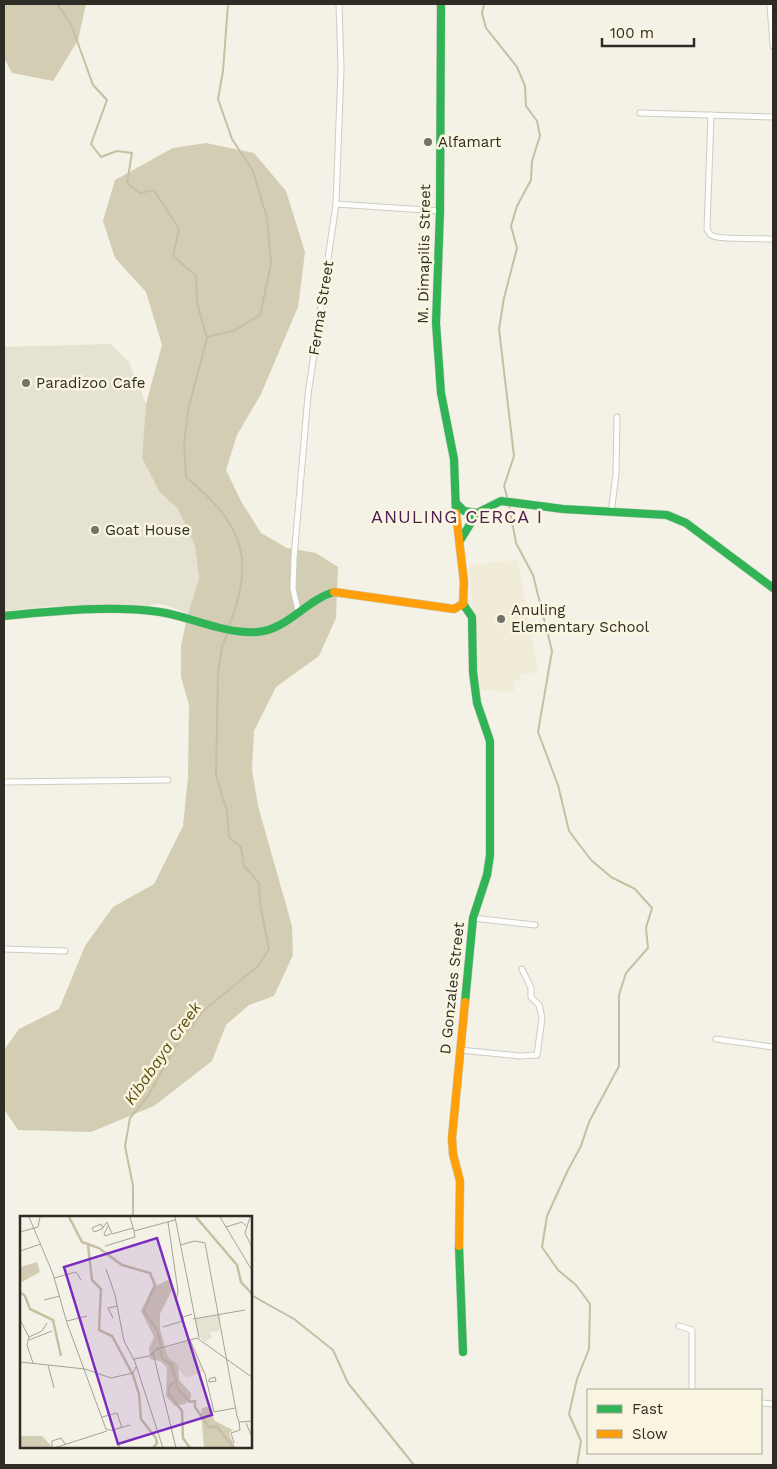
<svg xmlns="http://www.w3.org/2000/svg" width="777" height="1469" viewBox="0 0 777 1469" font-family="'Work Sans',sans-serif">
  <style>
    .built { fill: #f1ecd7 }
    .green { fill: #e6e2d1 }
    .forest { fill: #d3cdb4 }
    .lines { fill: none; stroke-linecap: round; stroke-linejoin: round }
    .stream { stroke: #c6bfa2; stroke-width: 2 }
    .street-casing { stroke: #ceccc3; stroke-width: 7 }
    .fast-casing { stroke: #ceccc3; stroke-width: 9 }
    .slow-casing { stroke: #ceccc3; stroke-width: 9 }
    .street { stroke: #fdfdfb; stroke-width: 5 }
    .fast { stroke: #30b455; stroke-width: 8 }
    .slow { stroke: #ff9f0a; stroke-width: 8 }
    .poi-dot { fill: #737169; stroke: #faf5e0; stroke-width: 2 }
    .labels { text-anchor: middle; stroke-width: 5; stroke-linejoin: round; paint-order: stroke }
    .poi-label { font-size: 15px; fill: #2e2c25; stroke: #faf5e0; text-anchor: start }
    .street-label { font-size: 15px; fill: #2e2c25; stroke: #faf5e0 }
    .water-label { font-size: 16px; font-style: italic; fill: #5c4e0e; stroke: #faf5e0 }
    .quarter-label { font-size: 18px; letter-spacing: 1px; fill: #4e2053; stroke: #faf5e0 }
    .inset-river { fill: none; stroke: #c6bfa2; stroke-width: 2.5 }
    .inset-road { fill: none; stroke: #a5a399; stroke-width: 1 }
    .view { fill: #7b2cbf; fill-opacity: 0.15; stroke: #7b2cbf; stroke-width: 2.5 }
    .inset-edge { fill: none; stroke: #2e2c25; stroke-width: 2.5 }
  </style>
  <rect width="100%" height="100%" fill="#f4f2e6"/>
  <polygon class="built" points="518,560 538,672 519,675 521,681 514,681 514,692 479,690 469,565"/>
  <path class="green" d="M110,344L129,362L146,404L142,458L159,491L178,509L195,546L199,579L188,613C174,610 160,598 147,607L52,606L4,611V347Z"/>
  <g class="forest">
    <polygon points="4,4 86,4 78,40 53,81 12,73 4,58"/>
    <polygon points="206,143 254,153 286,191 305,252 298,307 261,394 237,435 226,470 241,501 261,533 287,548 316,553 338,567 336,618 319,656 276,687 254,731 252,770 258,806 292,926 293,955 274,996 249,1005 226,1025 212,1061 154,1106 91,1132 18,1130 4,1109 4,1050 19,1029 59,1009 85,946 113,907 154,884 183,826 188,777 189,705 181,677 181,646 188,613 199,579 195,546 178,509 159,491 142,458 146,404 162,345 146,292 115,258 103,221 115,180 173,148"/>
  </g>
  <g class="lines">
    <g class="stream">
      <path d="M57,4L71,24L93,85L107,100L91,144L101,157L117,151L132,153L127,183L140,193L154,190L179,229L173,256L196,276L197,303L207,338L189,406L184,442L186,477C242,524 256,556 229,626"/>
      <polyline points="484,4 482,13 486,28 517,67 525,86 526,106 537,121 540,136 532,161 531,180 517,206 511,226 517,248 504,298 499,329 514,456 504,486 508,500"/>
      <polyline points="207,337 235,330 260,315 271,264 267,218 253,171 232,139 218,99 223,71 228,4"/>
      <polyline points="509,505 516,543 533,575 552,651 538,732 558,785 569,831 591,860 611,877 635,889 652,908 646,928 648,948 626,973 619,995 619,1066 589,1122 581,1146 568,1170 547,1216 542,1247 558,1270 576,1285 590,1304 589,1349 577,1379 569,1414 581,1441 577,1465"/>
      <polyline points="133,1218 133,1186 125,1146 130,1118 148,1096 176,1046 203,1011 258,966 269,949 260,904 259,883 244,866 241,847 229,837 227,811 216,776 218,673 222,647 228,631"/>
      <polyline points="251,1295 294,1319 333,1350 348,1383 414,1465"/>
    </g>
    <defs>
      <g id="street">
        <polyline points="770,4 773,46"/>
        <polyline points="640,113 773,117"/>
        <path d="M711,115L707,229C708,230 709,234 711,235C716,240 763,238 773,239"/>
        <polyline points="336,204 440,211"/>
        <polyline points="611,513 616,474 617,417"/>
        <polyline points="298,610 293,589 294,558 308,395 336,204 341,68 339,4"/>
        <polyline points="4,782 168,780"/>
        <polyline points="473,918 535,925"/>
        <polyline points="4,949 65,951"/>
        <polyline points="716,1039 773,1047"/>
        <polyline points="460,1050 520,1056 537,1055 542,1018 539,1005 531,997 531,988 522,969"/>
        <polyline points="679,1326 692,1330 692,1390"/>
        <polyline points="761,1403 773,1404"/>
      </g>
      <g id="fast">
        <polyline points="441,4 440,211 436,323 441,393 454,459 456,513"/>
        <polyline points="456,503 464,511 477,513"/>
        <polyline points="461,539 477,513 501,501 563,509 667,515 686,523 773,588"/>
        <polyline points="463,604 472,617 473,672 477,703 490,741 490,855 487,875 473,918 465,1002"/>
        <path d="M4,616C56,611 109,605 160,612C192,617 224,634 257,632C287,630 306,600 334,592"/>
        <polyline points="459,1246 463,1352"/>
      </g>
      <g id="slow">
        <polyline points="334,592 454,609 463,604 464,582 456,513"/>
        <polyline points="459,1246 460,1181 453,1154 452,1138 465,1002"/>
      </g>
    </defs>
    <use href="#street" class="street-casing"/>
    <use href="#fast" class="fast-casing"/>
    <use href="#slow" class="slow-casing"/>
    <use href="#street" class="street"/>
    <use href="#fast" class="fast"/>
    <use href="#slow" class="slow"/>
  </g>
  <g class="poi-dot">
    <circle cx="428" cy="142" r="5"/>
    <circle cx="26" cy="383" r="5"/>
    <circle cx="95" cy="530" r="5"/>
    <circle cx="501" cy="619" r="5"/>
  </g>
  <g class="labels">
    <g class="poi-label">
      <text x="438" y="147">Alfamart</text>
      <text x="36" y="388">Paradizoo Cafe</text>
      <text x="105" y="535">Goat House</text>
      <text x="511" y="615">Anuling<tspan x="511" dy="17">Elementary School</tspan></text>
    </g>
    <g class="street-label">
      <text transform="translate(424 254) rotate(-89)" y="5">M. Dimapilis Street</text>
      <text transform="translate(321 308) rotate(-81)" y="5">Ferma Street</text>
      <text transform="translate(452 988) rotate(-84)" y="5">D Gonzales Street</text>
    </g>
    <g class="water-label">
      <text transform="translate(162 1053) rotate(-55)" y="6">Kibabaya Creek</text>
    </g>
    <g class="quarter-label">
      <text x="457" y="523">ANULING CERCA I</text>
    </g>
  </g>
  <g transform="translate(20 1216)">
    <rect width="232" height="232" fill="#f4f2e6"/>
    <path d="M200,99L199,115L190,116L192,121L185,126L178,119L175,103ZM170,125L183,156L166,162L148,141L146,132Z" fill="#e6e2d1"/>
    <path d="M17,46L20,56L0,67V51ZM148,64L153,72L140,98V113L148,141L158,149L159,164L171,177V182L165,188L155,190L146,180L147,151L140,145L130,143L129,132L134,121L121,95L132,72ZM188,191L195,205L213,214L209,217L215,232H184L181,197L182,192ZM0,220H22L33,232H0Z" fill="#d3cdb4"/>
    <path class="inset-river" d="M49,1L62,26L79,32L102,49L130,57L135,69L124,95L137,114L141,130M176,1L217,49L221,66L233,79M68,29L72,64L81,73L79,114L92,120L113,159L119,178L121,203L136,222L137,227L133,232M0,76L5,80L10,93L33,104L41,140M141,134L142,142L152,149L158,173L170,186L175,185V191L189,211H197L214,232M154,166L149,171V178L162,195L163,222L170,232"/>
    <path class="inset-road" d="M9,1L33,58L47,107L86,213L94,215L100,232M110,1L114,15L155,4M155,1L179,122M200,1L233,56M230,1L225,17L233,33M148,6L158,75L156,85L163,101L172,98M88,10L84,18L85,20L91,18M206,11L222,6L226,10M83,12L81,8L72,12L74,16L82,13L87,6L92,18L113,12M0,16L18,11L20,1M160,29L175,25L185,27L217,200L219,206L233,205M85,30L115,21L114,15M0,35L21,28M86,53L95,79L104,125L114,144M34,62L56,56L61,64M24,84L40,80M93,102L88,92L97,90M173,103L225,94M0,104L9,121L7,129L13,147M47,105L67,100M143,111L163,105V101M9,121L22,115L27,107M9,124L32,115M170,124L185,158L194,196L215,192M133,137L156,232M0,146L65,153L91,162L113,157L116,151M28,149L34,172M195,161L196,165L189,166V163ZM82,201L97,197L102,212M226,207L233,223M93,214L110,209M214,227L211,217L220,214L219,206M99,228L138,216M32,232V225L41,222L45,228M34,232L87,215M143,232L114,143L129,140L137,133L177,122L233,162"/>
    <path class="view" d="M137,22L192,199L98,228L44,51Z"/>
    <rect width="232" height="232" class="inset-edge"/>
  </g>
  <rect width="777" height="1469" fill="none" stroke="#2e2c25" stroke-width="10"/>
  <rect x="587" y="1389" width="175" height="65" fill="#faf5e0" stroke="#a8a595"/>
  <rect x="597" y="1405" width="25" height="8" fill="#30b455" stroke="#a8a595"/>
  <text x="632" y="1414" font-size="15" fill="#2e2c25">Fast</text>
  <rect x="597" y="1430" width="25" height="8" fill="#ff9f0a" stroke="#a8a595"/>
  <text x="632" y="1439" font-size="15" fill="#2e2c25">Slow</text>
  <path d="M602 38v8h92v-8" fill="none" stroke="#2e2c25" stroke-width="2.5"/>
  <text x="610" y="38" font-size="15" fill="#2e2c25" stroke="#faf5e0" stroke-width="4" paint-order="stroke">100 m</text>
</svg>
